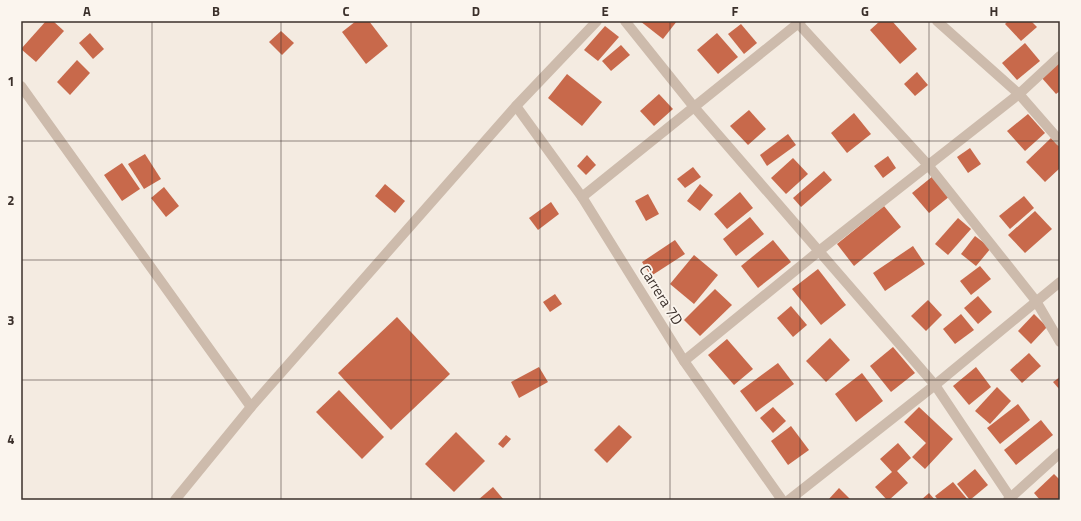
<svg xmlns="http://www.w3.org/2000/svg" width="1081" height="521" viewBox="0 0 1081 521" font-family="'Titillium Web',sans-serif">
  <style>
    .building { fill: #c8694b }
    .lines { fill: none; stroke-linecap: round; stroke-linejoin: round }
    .minor { stroke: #cdbbac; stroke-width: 10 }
    .grid { fill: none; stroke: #3b302b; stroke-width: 1; stroke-opacity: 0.55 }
    .labels { text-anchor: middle; stroke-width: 3.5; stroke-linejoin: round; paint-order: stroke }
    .street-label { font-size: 15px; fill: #3b302b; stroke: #fbf5ee }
    .neatline { fill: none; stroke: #3b302b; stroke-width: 1.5 }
    .grid-label { font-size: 13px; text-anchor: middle; font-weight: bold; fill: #3b302b }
  </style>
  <rect width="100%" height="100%" fill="#f4ebe1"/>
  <g class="building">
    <polygon points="46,21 53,21 64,31 36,62 21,49"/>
    <polygon points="356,21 369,21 388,46 366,64 342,32"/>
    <polygon points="640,21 677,21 663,39"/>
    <polygon points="880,21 892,21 917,49 900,64 870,30"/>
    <polygon points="1008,21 1031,21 1037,27 1021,41 1005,24"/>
    <polygon points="741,24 757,43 744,54 728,34"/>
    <polygon points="605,26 619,37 598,61 584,50"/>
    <polygon points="281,31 294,43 282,55 269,42"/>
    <polygon points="90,33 104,49 93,59 79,43"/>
    <polygon points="717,33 738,57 718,74 697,50"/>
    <polygon points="1025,43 1040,61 1017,80 1002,63"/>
    <polygon points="621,45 630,55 611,71 602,61"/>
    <polygon points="77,60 90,73 70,95 57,82"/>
    <polygon points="1060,61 1060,91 1056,94 1041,77"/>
    <polygon points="917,72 928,85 915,96 904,84"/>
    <polygon points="567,74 602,102 582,126 548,98"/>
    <polygon points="659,94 673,109 654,126 640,111"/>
    <polygon points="749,110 766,129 748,145 730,126"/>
    <polygon points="854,113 871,134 847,153 831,133"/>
    <polygon points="1028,114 1045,133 1025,151 1007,131"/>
    <polygon points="788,134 796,145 767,166 760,155"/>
    <polygon points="1051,138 1060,147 1060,168 1045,182 1026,162"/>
    <polygon points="970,148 981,164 968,173 957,157"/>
    <polygon points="145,154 161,179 144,189 128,164"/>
    <polygon points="587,155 596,165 586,175 577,166"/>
    <polygon points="888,156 896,168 883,178 874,166"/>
    <polygon points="793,158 808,174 786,194 771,178"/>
    <polygon points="122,163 140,189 122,201 104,175"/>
    <polygon points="693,167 701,177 685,188 677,179"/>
    <polygon points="824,171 832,180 801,207 793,198"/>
    <polygon points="933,176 950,196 929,213 912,193"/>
    <polygon points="385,184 405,201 395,213 375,196"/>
    <polygon points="700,184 713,195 700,211 687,201"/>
    <polygon points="164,187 179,206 166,217 151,198"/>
    <polygon points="740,192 753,208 727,229 714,214"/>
    <polygon points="648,194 659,214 646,221 635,201"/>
    <polygon points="1024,196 1034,208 1010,229 999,216"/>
    <polygon points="551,202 559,214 538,230 529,218"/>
    <polygon points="884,206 901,227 854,266 837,244"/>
    <polygon points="1035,211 1052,229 1025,253 1008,235"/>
    <polygon points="750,217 764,234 736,256 723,239"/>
    <polygon points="958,218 971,229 948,255 935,244"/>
    <polygon points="975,236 991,248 976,266 961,254"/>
    <polygon points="675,240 685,254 651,276 642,262"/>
    <polygon points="773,240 791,262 758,288 741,266"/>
    <polygon points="913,246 925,264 885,291 873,273"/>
    <polygon points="694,255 718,275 694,304 670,284"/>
    <polygon points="980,266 991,279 971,295 960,281"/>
    <polygon points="818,269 846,305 821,325 792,289"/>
    <polygon points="715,289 732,305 700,336 684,320"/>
    <polygon points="555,294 562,304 550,312 543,302"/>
    <polygon points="978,296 992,312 978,324 964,308"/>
    <polygon points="928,300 942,315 926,331 911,316"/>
    <polygon points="791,306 807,325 793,337 777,318"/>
    <polygon points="961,314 974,330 955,344 943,329"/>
    <polygon points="1034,314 1047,327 1031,344 1018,331"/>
    <polygon points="397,317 450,374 391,430 338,373"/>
    <polygon points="830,338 850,360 826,382 806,361"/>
    <polygon points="727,339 753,369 734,385 708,355"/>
    <polygon points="893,347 915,373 891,392 870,366"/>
    <polygon points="1029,353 1041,366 1022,383 1010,370"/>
    <polygon points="778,363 794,384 756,412 740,391"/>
    <polygon points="539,367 548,382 519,398 511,382"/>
    <polygon points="976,367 991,387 969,405 953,386"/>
    <polygon points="862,373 883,401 856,422 835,394"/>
    <polygon points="1060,377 1060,390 1053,382"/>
    <polygon points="997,387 1011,401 990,424 975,411"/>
    <polygon points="339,390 384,437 362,459 316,412"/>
    <polygon points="1018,404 1030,420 1000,444 987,428"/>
    <polygon points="773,407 786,421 773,433 760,418"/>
    <polygon points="919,407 953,439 925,469 912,457 926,443 904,422"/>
    <polygon points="1041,420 1053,435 1016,465 1004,450"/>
    <polygon points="619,425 632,437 607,463 594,450"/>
    <polygon points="791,426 809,450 788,465 771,441"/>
    <polygon points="456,432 485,461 454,492 425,464"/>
    <polygon points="506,435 511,439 503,448 498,444"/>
    <polygon points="898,443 911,458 897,471 908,483 889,500 887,500 875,487 892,472 880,459"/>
    <polygon points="975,469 988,485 970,500 957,484"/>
    <polygon points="1054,474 1060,480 1060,500 1040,500 1034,493"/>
    <polygon points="953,482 968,500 938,500 935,496"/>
    <polygon points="493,487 504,500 478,500"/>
    <polygon points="839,488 851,500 828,500"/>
    <polygon points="929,493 935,500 921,500"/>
  </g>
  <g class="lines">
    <g class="minor">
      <polyline points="625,21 694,107 935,385 1012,500"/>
      <polyline points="796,21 928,165 1036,301 1060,342"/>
      <polyline points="937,21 1019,94 1060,141"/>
      <polyline points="21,86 251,407"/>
      <polyline points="516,106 582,197 684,361 782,500"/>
      <polyline points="582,197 801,21"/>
      <polyline points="684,361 819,251 1019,94 1060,56"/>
      <polyline points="175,500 251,407 516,106 597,21"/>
      <polyline points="789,500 935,385 1060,282"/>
      <polyline points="1008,500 1060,453"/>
    </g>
  </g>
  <path class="grid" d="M152,21V500M281,21V500M411,21V500M540,21V500M670,21V500M800,21V500M929,21V500M21,141H1060M21,260H1060M21,380H1060"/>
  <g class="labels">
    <g class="street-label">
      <text transform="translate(661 295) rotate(58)" y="5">Carrera 7D</text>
    </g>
  </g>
  <rect width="1081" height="521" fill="none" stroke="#fbf5ee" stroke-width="44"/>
  <rect x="22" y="22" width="1037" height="477" class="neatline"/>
  <g class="grid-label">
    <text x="87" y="16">A</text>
    <text x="216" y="16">B</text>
    <text x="346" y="16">C</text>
    <text x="476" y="16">D</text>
    <text x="605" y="16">E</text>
    <text x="735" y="16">F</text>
    <text x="865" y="16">G</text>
    <text x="994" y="16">H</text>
    <text x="11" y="86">1</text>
    <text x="11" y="205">2</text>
    <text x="11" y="325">3</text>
    <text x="11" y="444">4</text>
  </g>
</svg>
